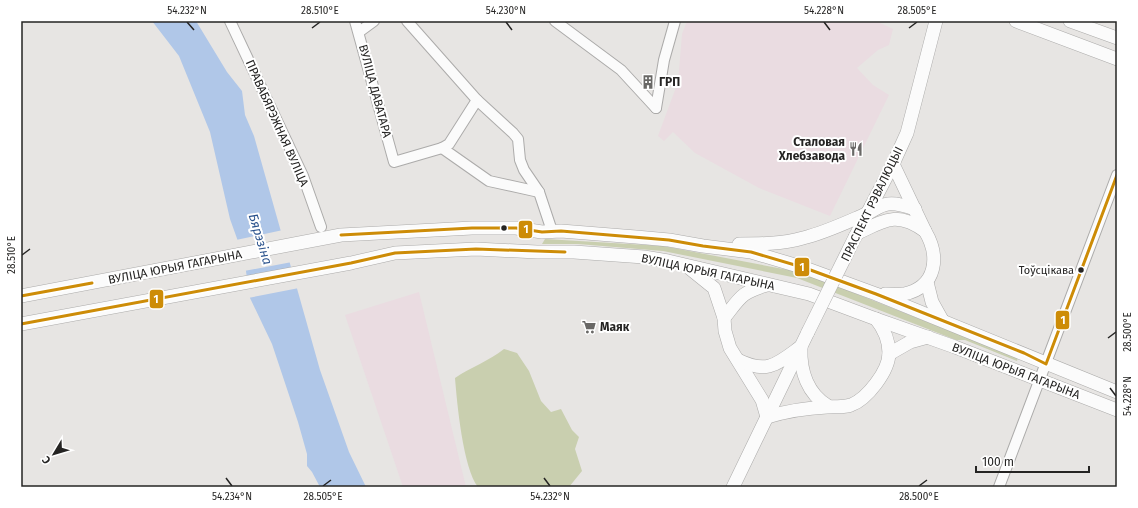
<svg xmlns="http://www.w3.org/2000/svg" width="1138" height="508" viewBox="0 0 1138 508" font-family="'Fira Sans',sans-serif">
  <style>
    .industrial { fill: #eadce1 }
    .green { fill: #c9cfaf }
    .water { fill: #b0c7e8 }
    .pier { fill: #e7e5e3 }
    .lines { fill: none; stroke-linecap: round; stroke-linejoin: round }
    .minor-casing { stroke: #acabaa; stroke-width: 12 }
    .major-casing { stroke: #acabaa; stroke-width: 14 }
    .minor { stroke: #fbfbfb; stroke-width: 10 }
    .major { stroke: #fbfbfb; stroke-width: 13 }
    .major-bridge-casing { stroke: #acabaa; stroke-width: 14; stroke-linecap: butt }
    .major-bridge { stroke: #fbfbfb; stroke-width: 13 }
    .bus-1-casing { stroke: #fff; stroke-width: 6 }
    .bus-1 { stroke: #cd8c07; stroke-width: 3 }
    .ticks { fill: none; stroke: #252423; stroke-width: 1.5 }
    .bus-dot { fill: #252423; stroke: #fff; stroke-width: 1.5 }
    .labels { text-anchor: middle; stroke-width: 4; stroke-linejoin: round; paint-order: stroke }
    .bus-label { font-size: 11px; fill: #252423; stroke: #fff; text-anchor: end }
    .poi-label { font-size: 12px; font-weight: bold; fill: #252423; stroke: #fff; text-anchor: start }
    .street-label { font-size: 12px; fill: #252423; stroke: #fff }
    .water-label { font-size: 13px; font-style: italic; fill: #29518c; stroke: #fff }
    .line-badge { stroke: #fff; stroke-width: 1.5 }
    .badge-label { font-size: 11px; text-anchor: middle; font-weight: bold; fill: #fff }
    .neatline { fill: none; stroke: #252423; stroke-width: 1.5 }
    .ticks-label { font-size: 10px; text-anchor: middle; fill: #252423 }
  </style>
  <rect width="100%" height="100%" fill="#e7e5e3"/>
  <g class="industrial">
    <polygon points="687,21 876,21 893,29 889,45 878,50 857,68 873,85 889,95 830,216 759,188 695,153 673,132 664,141 658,136 678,82 682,34"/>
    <polygon points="419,292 466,487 403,487 345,315"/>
  </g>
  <g class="green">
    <polygon points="545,239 663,246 799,272 839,287 1018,358 1017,361 965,340 956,340 797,278 663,251 578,244 542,244"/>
    <path d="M504,349L517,353L529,371L541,401L551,412L561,409L572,430L579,437L575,449L582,471L569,487H478C463,468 457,403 455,378C471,367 489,361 504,349Z"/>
  </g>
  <polygon class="water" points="152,21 196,21 227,72 242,91 245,115 254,136 320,370 349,452 366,487 320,487 312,472 307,466 307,454 298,422 272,344 250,298 244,258 230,219 210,132 179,56"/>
  <g class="pier">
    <polygon points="283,230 292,262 244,271 242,259 236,240"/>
    <polygon points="293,268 299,288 248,298 245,277"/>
  </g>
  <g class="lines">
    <defs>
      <g id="minor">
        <polyline points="230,21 303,176 321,227"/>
        <polyline points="355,21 394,162 442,148 449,144 477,100"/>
        <polyline points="407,21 477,100 513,133 518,139 520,160 524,170 539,192 552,231"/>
        <polyline points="555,21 621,70 656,108"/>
        <polyline points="359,32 374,21"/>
        <polyline points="656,108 664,60 675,21"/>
        <polyline points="442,148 489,181 539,192"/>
        <polyline points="999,487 1117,175"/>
      </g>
      <g id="major">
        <polyline points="1016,21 1117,59"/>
        <polyline points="1070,21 1117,38"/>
        <path d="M858,233C885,220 897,211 925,231"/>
        <polyline points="855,237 893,164 907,133 936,21"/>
        <path d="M739,244C760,244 782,244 803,238C824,233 845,223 866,214C874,211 879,205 888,204C897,203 906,206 915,209"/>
        <polyline points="688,267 714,288 724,318 725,331 730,348 762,400 767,417"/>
        <polyline points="927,282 932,302 942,320"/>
        <path d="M885,294C891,294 898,295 904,294C937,287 940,256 925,231L893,164"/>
        <polyline points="21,296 341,235 472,228 516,228 542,232 561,231 636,237 669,240 703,246 751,252 805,268 876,294 1117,392"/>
        <path d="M724,318C740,298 741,292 767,285"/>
        <polyline points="21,324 351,263 395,253 476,249 537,252 574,252 644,257 668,261 809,294 876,319 955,347 1117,410"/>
        <path d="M801,348C800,372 808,394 828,406"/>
        <polyline points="889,354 910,342 928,337"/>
        <path d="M738,360C767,374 776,365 799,348"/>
        <path d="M767,417C787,411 806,408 827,407C835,406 842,408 851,405C867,399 889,371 889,353C889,340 884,329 876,319"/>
        <polyline points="733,487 808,332"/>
      </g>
    </defs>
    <use href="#minor" class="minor-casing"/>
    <use href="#major" class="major-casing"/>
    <use href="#minor" class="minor"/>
    <use href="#major" class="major"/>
    <defs>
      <polyline id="major-bridge" points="808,332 855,237"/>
    </defs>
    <use href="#major-bridge" class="major-bridge-casing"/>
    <use href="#major-bridge" class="major-bridge"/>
    <defs>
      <g id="bus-1">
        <polyline points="341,235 472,228 516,228 542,232 561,231 669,240 703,246 751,252 805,268 876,294 1024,353 1046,364 1117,175"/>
        <polyline points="21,296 92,283"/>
        <polyline points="21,324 351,263 395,253 476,249 565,252"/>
      </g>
    </defs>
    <use href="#bus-1" class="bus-1-casing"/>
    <use href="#bus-1" class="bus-1"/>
  </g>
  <path class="ticks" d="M187,22L194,30M506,22L512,30M824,22L830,30M312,28L320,22M909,28L917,22M22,255L30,249M1108,338L1116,332M1110,388L1116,396M226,478L232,486M544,478L550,486M323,486L331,480M919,486L927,480"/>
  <defs>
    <symbol id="building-bare" viewBox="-9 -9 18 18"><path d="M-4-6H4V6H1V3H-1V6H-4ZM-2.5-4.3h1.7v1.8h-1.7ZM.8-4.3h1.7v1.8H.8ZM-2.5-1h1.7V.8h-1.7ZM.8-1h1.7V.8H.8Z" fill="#696866" stroke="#fff" stroke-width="2.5" paint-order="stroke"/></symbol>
    <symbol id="restaurant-bare" viewBox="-9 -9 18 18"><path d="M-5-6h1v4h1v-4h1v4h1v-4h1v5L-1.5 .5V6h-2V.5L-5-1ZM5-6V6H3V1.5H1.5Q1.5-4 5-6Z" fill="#696866" stroke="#fff" stroke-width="2.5" paint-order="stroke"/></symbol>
    <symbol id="supermarket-bare" viewBox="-9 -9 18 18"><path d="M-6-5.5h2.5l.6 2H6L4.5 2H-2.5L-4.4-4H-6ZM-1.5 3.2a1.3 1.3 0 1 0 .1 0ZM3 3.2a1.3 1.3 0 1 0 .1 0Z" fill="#696866" stroke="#fff" stroke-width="2.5" paint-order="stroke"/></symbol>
  </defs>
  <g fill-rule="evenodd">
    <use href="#building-bare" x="638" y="72" width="20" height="20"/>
    <use href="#restaurant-bare" x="846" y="139" width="20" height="20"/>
    <use href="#supermarket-bare" x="579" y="317" width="20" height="20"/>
  </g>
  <g class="bus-dot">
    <circle cx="504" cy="228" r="3.5"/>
    <circle cx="1081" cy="270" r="3.5"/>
  </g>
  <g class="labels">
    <g class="bus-label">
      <text x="1074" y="274">Тоўсцікава</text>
    </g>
    <g class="poi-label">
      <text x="659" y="86">ГРП</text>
      <text x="845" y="146" text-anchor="end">Сталовая<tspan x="845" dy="14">Хлебзавода</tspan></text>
      <text x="600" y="331">Маяк</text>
    </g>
    <g class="street-label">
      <text transform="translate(375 91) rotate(75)" y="4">ВУЛІЦА ДАВАТАРА</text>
      <text transform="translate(277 123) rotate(66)" y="4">ПРАВАБЯРЭЖНАЯ ВУЛІЦА</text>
      <text transform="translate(872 204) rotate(-64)" y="4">ПРАСПЕКТ РЭВАЛЮЦЫІ</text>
      <text transform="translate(175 267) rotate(-11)" y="4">ВУЛІЦА ЮРЫЯ ГАГАРЫНА</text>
      <text transform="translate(708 272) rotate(12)" y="4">ВУЛІЦА ЮРЫЯ ГАГАРЫНА</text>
      <text transform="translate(1016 371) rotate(21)" y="4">ВУЛІЦА ЮРЫЯ ГАГАРЫНА</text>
    </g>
    <g class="water-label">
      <text transform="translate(261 239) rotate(73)" y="5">Бярэзіна</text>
    </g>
  </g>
  <g class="line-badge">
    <rect x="518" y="220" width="15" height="19" rx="4" fill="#cd8c07"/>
    <rect x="794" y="257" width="16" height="20" rx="4" fill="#cd8c07"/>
    <rect x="149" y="289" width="15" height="20" rx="4" fill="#cd8c07"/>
    <rect x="1055" y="310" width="15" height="20" rx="4" fill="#cd8c07"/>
  </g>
  <g class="badge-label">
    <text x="526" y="233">1</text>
    <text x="802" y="271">1</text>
    <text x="156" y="303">1</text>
    <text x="1063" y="324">1</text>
  </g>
  <rect width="1138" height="508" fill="none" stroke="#ffffff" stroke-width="44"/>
  <g transform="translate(54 454) rotate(232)" stroke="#ffffff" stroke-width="3" paint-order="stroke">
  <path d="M0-3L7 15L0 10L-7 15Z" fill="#252423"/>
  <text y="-6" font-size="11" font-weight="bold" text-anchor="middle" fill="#252423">С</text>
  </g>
  <path d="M976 466v6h113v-6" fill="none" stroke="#252423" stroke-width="2"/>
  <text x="982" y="466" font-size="12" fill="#252423" stroke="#ffffff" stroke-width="3" paint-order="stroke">100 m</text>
  <rect x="22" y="22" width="1094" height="464" class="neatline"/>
  <g class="ticks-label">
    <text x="187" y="14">54.232°N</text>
    <text x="320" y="14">28.510°E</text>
    <text x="506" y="14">54.230°N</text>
    <text x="824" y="14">54.228°N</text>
    <text x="917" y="14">28.505°E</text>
    <text transform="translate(11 255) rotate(-90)" y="4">28.510°E</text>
    <text transform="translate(1127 332) rotate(-90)" y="4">28.500°E</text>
    <text transform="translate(1127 396) rotate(-90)" y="4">54.228°N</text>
    <text x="232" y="500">54.234°N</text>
    <text x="323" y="500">28.505°E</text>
    <text x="550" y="500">54.232°N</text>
    <text x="919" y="500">28.500°E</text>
  </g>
</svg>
